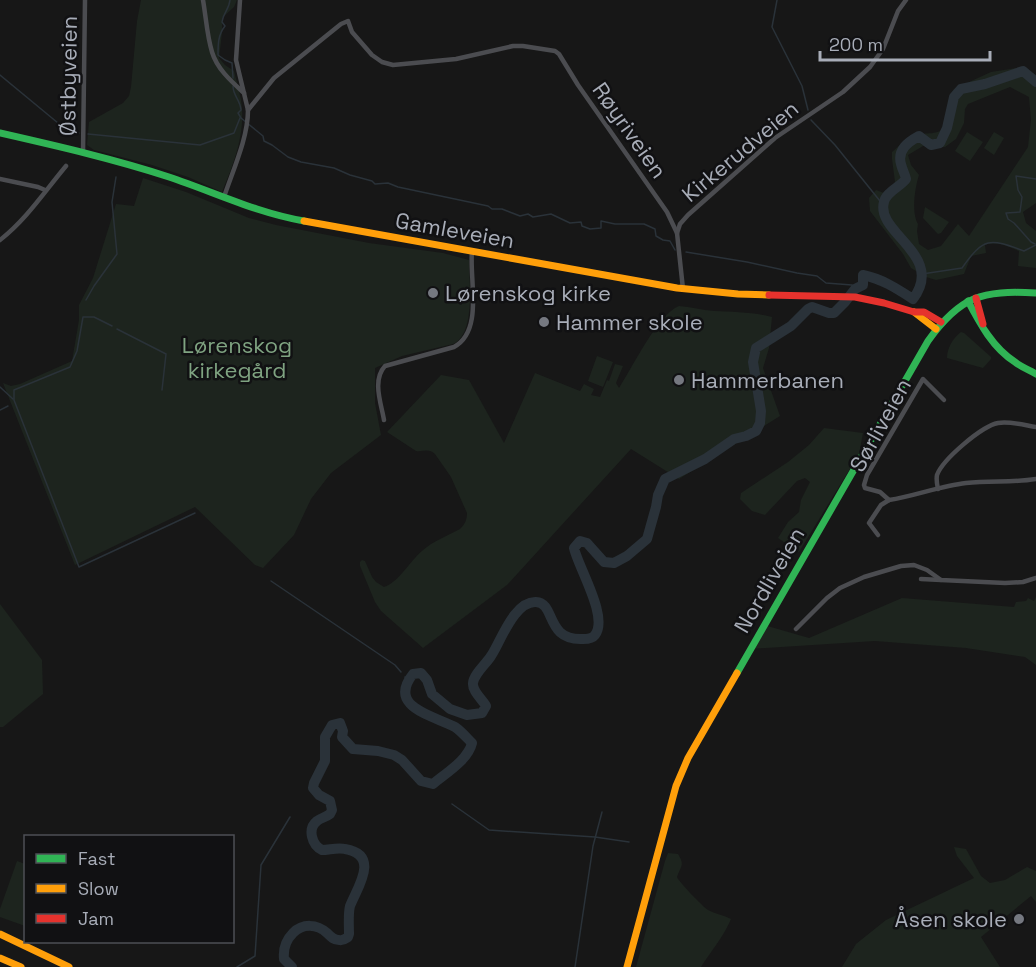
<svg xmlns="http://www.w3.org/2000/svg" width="1036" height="967" viewBox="0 0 1036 967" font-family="'Space Grotesk',sans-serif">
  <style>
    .green { fill: #1d241e; fill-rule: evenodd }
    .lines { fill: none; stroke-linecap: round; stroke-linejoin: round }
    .stream { stroke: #2a3239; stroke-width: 1.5 }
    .river { stroke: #2a3239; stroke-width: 10 }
    .street { stroke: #4b4c50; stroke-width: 4.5 }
    .fast { stroke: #30b455; stroke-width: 7 }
    .slow { stroke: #ff9f0a; stroke-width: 7 }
    .jam { stroke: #e5322d; stroke-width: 7 }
    .poi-dot { fill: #757880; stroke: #111113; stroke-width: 2 }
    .labels { text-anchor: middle; stroke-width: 5; stroke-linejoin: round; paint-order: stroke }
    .street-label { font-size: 22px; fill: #a8adb8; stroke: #111113 }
    .poi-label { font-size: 22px; fill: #a8adb8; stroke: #111113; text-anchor: start }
    .park-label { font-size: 22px; fill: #7fa381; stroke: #111113 }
  </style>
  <rect width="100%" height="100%" fill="#171717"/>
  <g class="green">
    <path d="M141,0H237L234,7L222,18V33L219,58L225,65L234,71C237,83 241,96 242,108C244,138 233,165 222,192L188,177L152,165L94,150L87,145L89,122L123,103L129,96L131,87L137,21Z"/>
    <path d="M1022,67L1036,75V203L1023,212L1026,223L1036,231V268L1018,266L1019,251C1007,246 997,241 985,245L986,253L971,256L964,274L936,280L926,277L911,268L903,254L870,211L869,198L876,190L884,193L891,188L895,182L892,159V152C899,146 907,138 915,135C926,132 938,136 946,126C953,115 946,100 954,89L991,72ZM1010,87L1029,97L1031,120L1028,147L969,236L958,224L941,246L928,250L919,244L917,231L918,224C911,213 915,187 919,175L911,165L908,155L923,146L945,147L956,139L964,123L965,109L968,104Z"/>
    <polygon points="967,132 983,142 970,161 955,151"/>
    <polygon points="994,132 1004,138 994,155 984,148"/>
    <path d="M143,178L186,192L249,218L276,225L369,243L443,253L469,260C469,281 476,334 453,344L402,356L375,368V403L381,435L331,473L311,499L294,535L263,568L255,565L195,507L75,565L3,383L11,386L20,384L72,361L79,320V305L93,278L116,204L134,206Z"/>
    <polygon points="925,207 949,222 941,233 938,234 936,232 923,218"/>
    <path d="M679,306C691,307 702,310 714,311C733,312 753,312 772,317L769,348L763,368L780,416L679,479L631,449L507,585L423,648L381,611L375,602L360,566V562L362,560L365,561L372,577L376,582L384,587C398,583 410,561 422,551C433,541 447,536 460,529C465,524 467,520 467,513L451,477L435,454C429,448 423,452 416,451L387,432L441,375L469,380L504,443L535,373L580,391L584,384L594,389L591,395L600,397L607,380L609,381L615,364L623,366L616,383L619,388C632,368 658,314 679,306Z"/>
    <path d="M961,332L964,333L991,357V359L983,368L947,358C947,348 953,338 961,332Z"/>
    <polygon points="597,356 613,362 603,387 588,381"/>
    <polygon points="824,428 863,433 859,454 799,552 796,551 797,543 793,541 787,544 778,538 788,522 799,512 801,500 810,482 805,478 797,481 765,515 752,511 740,499 741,493 788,462 809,445"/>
    <polygon points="1036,597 1036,665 1025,657 966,648 875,641 750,649 764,625 809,638 902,598 1014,607 1016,602 1026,601 1028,598 1034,601"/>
    <polygon points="0,604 42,660 43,694 3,727 0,727"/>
    <polygon points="954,847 966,849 981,876 990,883 1005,880 1027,867 1036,871 1036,902 1031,896 981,937 1000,967 842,967 856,944 886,920 974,878 957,856"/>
    <path d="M668,853L678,854C685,865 681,866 677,877C679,882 702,906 708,910C715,914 724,915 731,919C724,936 711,951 701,967H636L665,861Z"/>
    <polygon points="17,861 25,864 25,926 0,917 0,909"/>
  </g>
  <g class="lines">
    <g class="stream">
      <path d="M230,0C229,10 223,13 222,22L225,26C218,35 218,44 218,55L225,60L232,63L233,78"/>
      <polyline points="777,0 772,27 802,86 808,110"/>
      <polyline points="0,75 58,123 79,133"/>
      <path d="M233,86C233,96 240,99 241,110L238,113L241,118L263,136L264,141L272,145L288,157L301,162L334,168L350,175L372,181L375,184L388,183L398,187L488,206L492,209H502L520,216L528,214L533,217L551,214L570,223L581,222L582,226L590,229L601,228V221L615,224H644L655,229L656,236L663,240L670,241L675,250"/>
      <polyline points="811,120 835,145 884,206"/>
      <polyline points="88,134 200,145 234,133 240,118"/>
      <polyline points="1035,244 1031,242 1014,223 1008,219 1006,213 1020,212 1022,197 1018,190 1016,176 1036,179"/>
      <polyline points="686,252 747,262 797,273 817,276 826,283 852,285 855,289"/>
      <path d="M922,274L962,268C984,237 989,238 1024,251L1036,245"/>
      <polyline points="86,300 94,286 117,254 112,202 116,177"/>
      <polyline points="112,326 94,317 83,317 77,351 70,367 14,390 14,400 79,567 195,513"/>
      <polyline points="117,329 166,354 162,390"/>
      <polyline points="0,387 13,399"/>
      <polyline points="0,410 8,406"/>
      <polyline points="271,581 395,665 401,672"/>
      <polyline points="405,677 408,680"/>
      <polyline points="452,804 489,830 595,837 629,842"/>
      <polyline points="237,967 255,956 261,865 290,817"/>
      <polyline points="575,967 593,846 602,812"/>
    </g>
    <path class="river" d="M292,967L284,959C283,949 286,940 293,933C303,923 317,924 327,933C331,937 334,940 339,940C343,941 345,939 348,937L349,934C349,926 348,914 350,906C357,888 381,855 345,849C338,847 329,850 322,850C312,845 307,829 317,821C321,818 326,817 330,814L332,810L330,801L319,795L313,788L314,783L325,761V737L332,725L340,723L343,731L342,737L353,749L378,751L394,755L402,760L421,781L433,784C446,773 468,760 472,743C467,738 461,731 455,727C432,715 387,707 413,674L421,673L427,680L432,694L450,709L467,715L482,713L486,706C482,699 472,691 473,683C474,674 486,664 491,656C501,641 514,601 536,602C556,603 545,641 583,639C587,639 592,639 595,635C609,617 578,567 574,548L580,541L587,543L604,562L614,563L627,556L647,539L656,507L658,495L665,479L705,459L734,439L746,436L756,431L760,423L761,411L753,362L756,348L791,326L808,309L812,307L829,313H834L845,302L855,289L863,285V275C882,279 896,288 913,299C946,255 875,233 884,202C886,192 900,187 906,179C905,174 902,169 901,164C897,150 908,142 919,136L931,145L940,143L947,128L954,97L961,89L985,84L1023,71L1036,82"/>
    <g class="street">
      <path d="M203,0C206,17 207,36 212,52C217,69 232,82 244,93"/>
      <polyline points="248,110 274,78 341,24 348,21 352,32 372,55 382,62 393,65 456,59 513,46 523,46 555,51 559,54 578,85 667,212 677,233"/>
      <polyline points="83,153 85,0"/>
      <polyline points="0,179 38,187 45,190"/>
      <path d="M224,197C233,170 248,138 248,110L236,60L240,0"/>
      <path d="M0,240C26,220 45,191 66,166"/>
      <polyline points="683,289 677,233 680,224 688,215 775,138 843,92 870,67 883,49 898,11 906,0"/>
      <path d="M384,420C381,403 372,380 385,366L454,347C484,331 469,279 472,251"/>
      <path d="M938,489C937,484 936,480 937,475C943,459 982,426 998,423C1010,421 1024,425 1036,427"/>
      <polyline points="889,500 880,492 865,488 864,485 867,475 923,379 944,400"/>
      <path d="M878,535L869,523L881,505L889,500C915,496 940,486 966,483C990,480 1013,483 1036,479"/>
      <polyline points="921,579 941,580"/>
      <polyline points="796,629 827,598 840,588 864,577 901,566 914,565 927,570 941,580 1005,583 1023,582 1036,578"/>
    </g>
    <g class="fast">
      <path d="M0,133C57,146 114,159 169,177C214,192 257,213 304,221"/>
      <path d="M968,301C980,324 993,348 1015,362C1021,367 1029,370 1036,374"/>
      <path d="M737,673L928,341C960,296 982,290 1036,293"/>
    </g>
    <g class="slow">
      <polyline points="304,221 677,288 738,294 769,295"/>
      <polyline points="914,312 936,329"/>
      <polyline points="0,934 69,967"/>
      <polyline points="0,958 21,967"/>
      <polyline points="627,967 676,786 688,758 737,673"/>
    </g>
    <g class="jam">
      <polyline points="769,295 855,297 884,303 914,312 924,312 941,322"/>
      <polyline points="976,298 983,324"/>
    </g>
  </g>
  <g class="poi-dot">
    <circle cx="433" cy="293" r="6"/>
    <circle cx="544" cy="322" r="6"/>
    <circle cx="679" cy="380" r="6"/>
    <circle cx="1019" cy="919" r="6"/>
  </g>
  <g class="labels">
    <g class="street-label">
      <text transform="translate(68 76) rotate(-89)" y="8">Østbyveien</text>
      <text transform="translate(630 130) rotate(55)" y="8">Røyriveien</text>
      <text transform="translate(740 151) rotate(-40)" y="8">Kirkerudveien</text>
      <text transform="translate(455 230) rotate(10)" y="8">Gamleveien</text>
      <text transform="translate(880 425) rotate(-61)" y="8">Sørliveien</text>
      <text transform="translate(769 580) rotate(-60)" y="8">Nordliveien</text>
    </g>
    <g class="poi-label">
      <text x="445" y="301">Lørenskog kirke</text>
      <text x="556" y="330">Hammer skole</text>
      <text x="691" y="388">Hammerbanen</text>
      <text x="1007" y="927" text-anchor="end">Åsen skole</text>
    </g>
    <g class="park-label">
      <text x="237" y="353">Lørenskog<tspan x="237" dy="25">kirkegård</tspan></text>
    </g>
  </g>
  <rect x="24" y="835" width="210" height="108" fill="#111113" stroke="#4d4f55" stroke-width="1.5"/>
  <rect x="36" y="854" width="30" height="9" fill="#30b455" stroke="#4d4f55" stroke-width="1.5"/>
  <text x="78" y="865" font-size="18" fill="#a8adb8">Fast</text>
  <rect x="36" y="884" width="30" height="9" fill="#ff9f0a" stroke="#4d4f55" stroke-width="1.5"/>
  <text x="78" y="895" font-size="18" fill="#a8adb8">Slow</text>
  <rect x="36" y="914" width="30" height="9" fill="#e5322d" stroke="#4d4f55" stroke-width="1.5"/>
  <text x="78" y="925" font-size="18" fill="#a8adb8">Jam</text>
  <path d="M820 51v9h170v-9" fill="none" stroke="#a8adb8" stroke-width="3"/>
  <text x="829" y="51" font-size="18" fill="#a8adb8" stroke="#111113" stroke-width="4.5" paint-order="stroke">200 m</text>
</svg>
